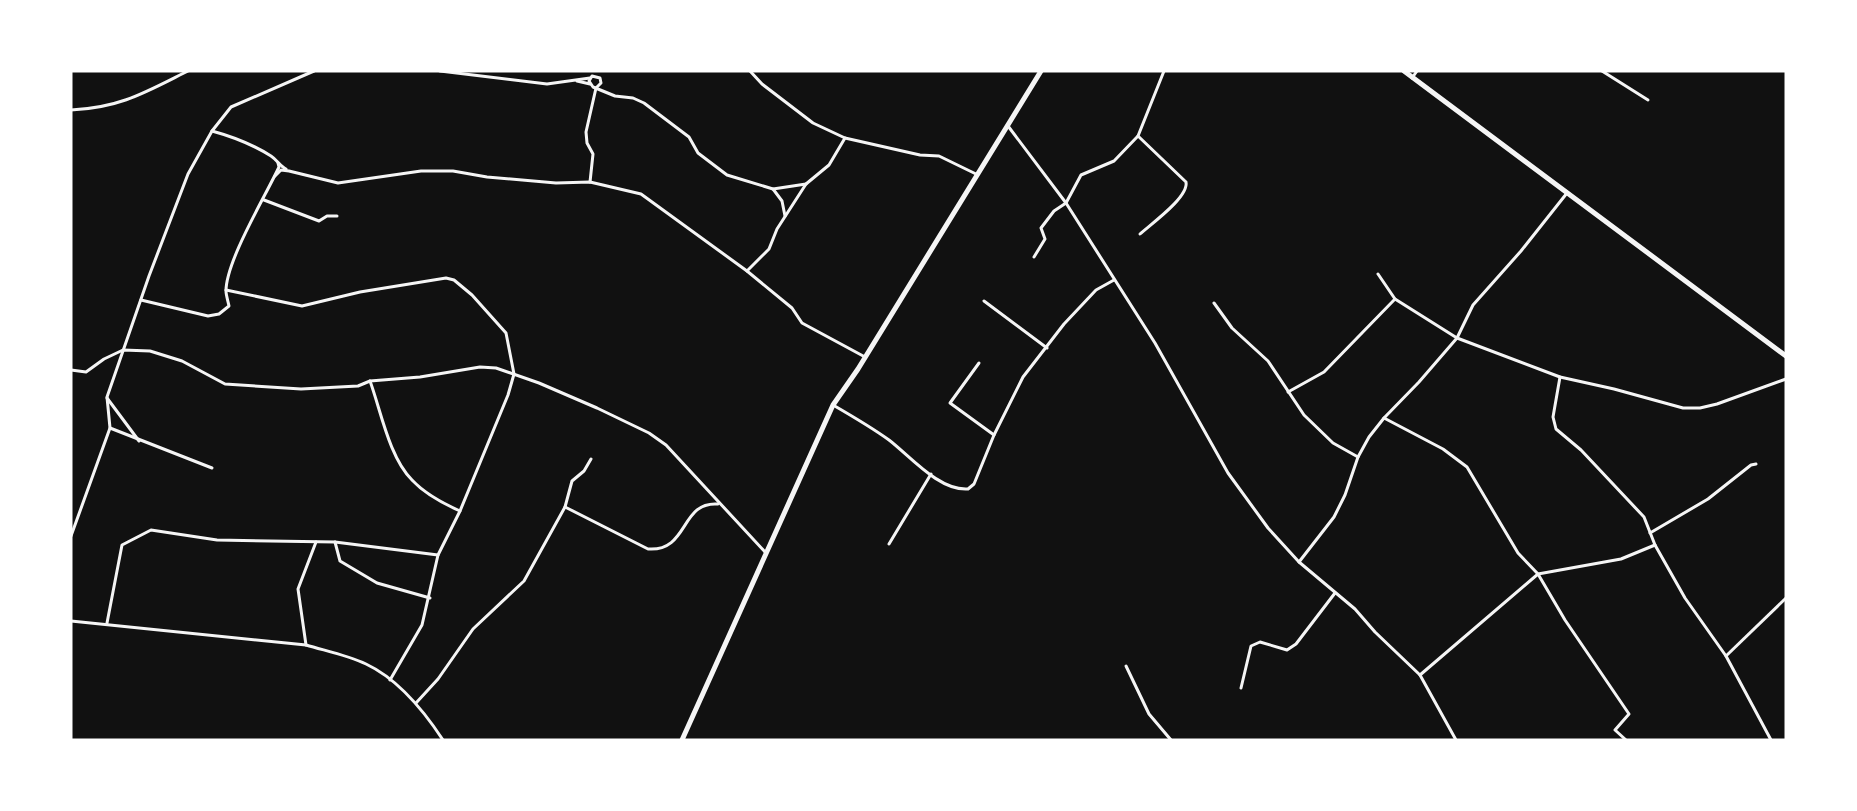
<svg xmlns="http://www.w3.org/2000/svg" width="1857" height="811" viewBox="0 0 1857 811" font-family="Ubuntu,sans-serif">
  <style>
    .lines { fill: none; stroke-linecap: round; stroke-linejoin: round }
    .minor { stroke: #f5f5f5; stroke-width: 3 }
    .primary { stroke: #f5f5f5; stroke-width: 5 }
  </style>
  <rect width="100%" height="100%" fill="#111"/>
  <g class="lines">
    <g class="minor">
      <polyline points="440,71 547,84 590,78"/>
      <polyline points="750,71 762,84 813,123 845,138 920,155 939,156 976,174"/>
      <polyline points="1602,71 1648,100"/>
      <polyline points="1412,78 1417,71"/>
      <polyline points="577,81 590,84"/>
      <polyline points="597,87 601,83 600,78 592,76 589,81 593,87 615,96 633,98 644,103 689,137 698,153 727,175 773,189 806,184"/>
      <path d="M71,110C120,108 146,92 188,71"/>
      <polyline points="1008,126 1066,203 1155,343 1228,473 1268,528 1299,562 1355,609 1375,632 1420,675 1456,740"/>
      <path d="M212,131C234,137 252,144 271,156C277,160 280,166 286,169"/>
      <path d="M1138,136L1186,182C1189,197 1151,224 1140,234"/>
      <polyline points="275,176 281,170 289,171 338,183 421,171 453,171 487,177 556,183 590,182 641,194 747,271 792,308 802,323 865,357"/>
      <polyline points="590,182 593,154 587,143 586,132 596,88"/>
      <polyline points="773,189 782,201 785,216"/>
      <polyline points="264,200 319,221 327,216 337,216"/>
      <polyline points="1034,257 1045,239 1041,228 1054,211 1066,203 1081,175 1114,161 1138,136 1164,71"/>
      <polyline points="747,271 769,249 777,229 806,184 829,165 845,138"/>
      <polyline points="1378,274 1395,299 1457,338 1560,377 1614,389 1683,408 1700,408 1717,404 1786,379"/>
      <polyline points="226,290 302,306 360,292 446,278 454,280 472,295 506,333 514,374 508,395 460,511 438,555 422,625 390,680"/>
      <path d="M141,300L208,316L219,314L229,306C228,301 226,295 226,291C226,261 265,197 279,167L278,163"/>
      <polyline points="984,301 1047,348"/>
      <polyline points="1214,303 1232,328 1268,361 1304,415 1333,443 1358,457"/>
      <polyline points="979,363 950,403 994,435"/>
      <polyline points="71,370 86,372 104,359 123,350 150,351 182,361 225,384 301,389 358,386 370,381 420,377 480,367 496,368 539,383 597,408 649,433 666,445 766,553"/>
      <polyline points="1560,377 1553,417 1556,429 1581,450 1644,517 1655,545 1685,598 1726,656 1771,740"/>
      <path d="M370,381C381,411 389,457 412,480C425,494 442,503 460,511"/>
      <polyline points="1288,392 1324,372 1395,299"/>
      <polyline points="107,398 139,441"/>
      <path d="M833,405C852,416 871,427 889,440C910,456 939,491 968,489L974,484L994,435L1023,377L1064,324L1096,290L1114,280"/>
      <polyline points="1384,418 1443,449 1467,467 1518,553 1538,574 1565,620 1629,714 1615,730 1626,740"/>
      <polyline points="110,428 212,468"/>
      <path d="M565,507L648,549C689,552 680,501 718,504"/>
      <polyline points="1650,533 1708,499 1751,465 1756,464"/>
      <polyline points="71,536 110,428 107,397 149,276 188,174 212,131 231,107 314,71"/>
      <polyline points="335,542 340,561 377,583 430,598"/>
      <polyline points="889,544 931,474"/>
      <polyline points="1299,562 1334,517 1345,495 1358,457 1369,437 1384,418 1419,382 1457,338 1473,305 1521,251 1567,193"/>
      <path d="M71,621L306,645C326,651 347,655 366,664C398,679 424,711 443,740"/>
      <polyline points="107,623 122,545 151,530 217,540 335,542 438,555"/>
      <polyline points="306,645 298,589 316,542"/>
      <polyline points="1726,656 1786,598"/>
      <polyline points="1126,666 1149,714 1171,740"/>
      <polyline points="1420,675 1538,574 1621,559 1655,545"/>
      <polyline points="1241,688 1251,646 1260,642 1287,650 1296,644 1335,593"/>
      <polyline points="416,703 438,679 473,629 524,581 565,507 572,481 584,471 591,459"/>
    </g>
    <g class="primary">
      <polyline points="1404,71 1786,356"/>
      <polyline points="682,740 833,405 858,369 1041,71"/>
    </g>
  </g>
  <rect width="1857" height="811" fill="none" stroke="#ffffff" stroke-width="145"/>
</svg>
